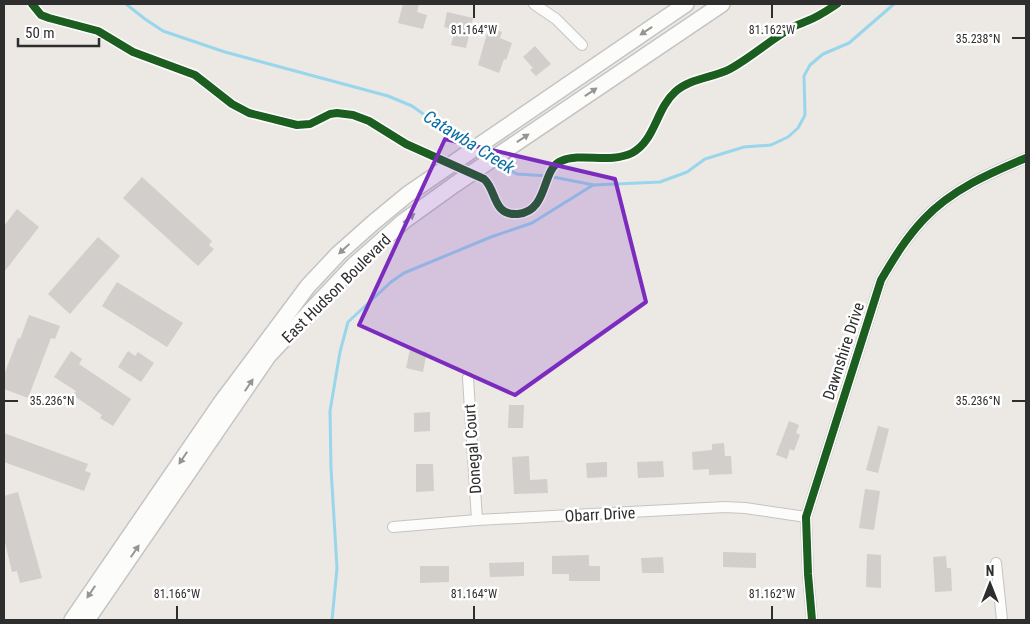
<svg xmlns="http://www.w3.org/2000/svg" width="1030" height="624" viewBox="0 0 1030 624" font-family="'Roboto Condensed',sans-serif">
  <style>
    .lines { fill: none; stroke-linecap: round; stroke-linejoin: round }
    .stream { stroke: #99d6ec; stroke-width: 3 }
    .building { fill: #d1cecb }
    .minor-casing { stroke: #c5c4c5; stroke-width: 12 }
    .secondary-casing { stroke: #c5c4c5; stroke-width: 18 }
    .minor { stroke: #fcfcfb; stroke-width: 10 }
    .secondary { stroke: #fcfcfb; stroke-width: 15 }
    .cycleway-casing { stroke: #fff; stroke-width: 11 }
    .cycleway { stroke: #1b5e20; stroke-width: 8 }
    .oneway { fill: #959594 }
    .marked { fill: #7b2cbf; fill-opacity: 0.2; stroke: #7b2cbf; stroke-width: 4; stroke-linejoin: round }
    .ticks { fill: none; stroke: #2e2e2e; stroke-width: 2 }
    .labels { text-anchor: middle; stroke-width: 5; stroke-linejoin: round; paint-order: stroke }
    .street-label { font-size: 16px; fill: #2e2e2e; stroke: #fff }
    .water-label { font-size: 18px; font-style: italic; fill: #0d6fa3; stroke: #fff }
    .ticks-label { font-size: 12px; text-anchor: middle; fill: #2e2e2e; stroke: #fff; stroke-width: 5; stroke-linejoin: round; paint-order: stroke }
  </style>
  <rect width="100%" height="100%" fill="#ece8e4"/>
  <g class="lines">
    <g class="stream">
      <polyline points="126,4 145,19 163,31 225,52 388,96 412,106 469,146"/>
      <polyline points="495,163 517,174 548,176 594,185 660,182 687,172 705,159 744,147 771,145 788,137 798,128 805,115 804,76 810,65 823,54 849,43 894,4"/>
      <polyline points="332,620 337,568 331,468 330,411 340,352 348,322 391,282 404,273 491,237 532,223 593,185"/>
    </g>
  </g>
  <g class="building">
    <polygon points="403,4 419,4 417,12 427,15 423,29 398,23"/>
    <polygon points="447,12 473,18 466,48 451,45 455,30 444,27"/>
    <polygon points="489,27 502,32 500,38 512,43 506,60 504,59 499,73 478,65"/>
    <polygon points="535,46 551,64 536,76 530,70 533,68 523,57"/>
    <polygon points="142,177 212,241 209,245 214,249 198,266 123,198"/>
    <polygon points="17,209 39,227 4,272 4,226"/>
    <polygon points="98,237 120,256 70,314 48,294"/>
    <polygon points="117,282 183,323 167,347 102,306"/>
    <polygon points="29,315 60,326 55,339 51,338 28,398 4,389 4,375 18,338 20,339"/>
    <polygon points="410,349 427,352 423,372 406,368"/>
    <polygon points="71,351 82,359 79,364 131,399 113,426 100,418 102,415 73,395 76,391 54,377"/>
    <polygon points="128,351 135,356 138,352 154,363 141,382 118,367"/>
    <polygon points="509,405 524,405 523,428 508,428"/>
    <polygon points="430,412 430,431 414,432 414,413"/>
    <polygon points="789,421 799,425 796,433 800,435 794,451 790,449 787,459 776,455"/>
    <polygon points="878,426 889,429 878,473 866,470"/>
    <polygon points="4,433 88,464 85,471 91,473 84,491 4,462"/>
    <polygon points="724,443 725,456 731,456 732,474 709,475 709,469 693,470 692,452 712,450 712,444"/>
    <polygon points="529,456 530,480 547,479 548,493 514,494 512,457"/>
    <polygon points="663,461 664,477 638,478 637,462"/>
    <polygon points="607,462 607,477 587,478 586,463"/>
    <polygon points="416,464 433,464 434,491 416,492"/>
    <polygon points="865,489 880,491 874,530 859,528"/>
    <polygon points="18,492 42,578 20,583 17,571 12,572 4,538 4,496"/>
    <polygon points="723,552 756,553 756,568 723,567"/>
    <polygon points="867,554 881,555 881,588 866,587"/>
    <polygon points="589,555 589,566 600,566 600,581 569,581 569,574 552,574 552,556"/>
    <polygon points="946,556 947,568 951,568 952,591 935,592 933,557"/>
    <polygon points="663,557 664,573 642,573 641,558"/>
    <polygon points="524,562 524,576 490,577 489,563"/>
    <polygon points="420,566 449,566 449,582 420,583"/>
  </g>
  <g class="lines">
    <defs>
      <g id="minor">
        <polyline points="534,4 556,19 582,45"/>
        <polyline points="468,378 477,520"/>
        <polyline points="393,527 477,520 725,507 745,508 806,517"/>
        <polyline points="996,563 1002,620"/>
        <path d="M812,620L808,574L806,517L881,280C894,258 906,238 924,219C951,190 990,173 1026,158"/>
      </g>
      <g id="secondary">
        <polyline points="72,620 220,404 308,286 338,254 374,222 408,194 686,4"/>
        <polyline points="87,620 269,355 354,265 404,221 454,185 722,4"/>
      </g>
    </defs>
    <use href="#minor" class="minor-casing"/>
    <use href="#secondary" class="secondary-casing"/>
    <use href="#minor" class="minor"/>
    <use href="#secondary" class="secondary"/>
    <defs>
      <g id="cycleway">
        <path d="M32,4L41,15L49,18L98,31L133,52L195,75L232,104L249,113L297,125L310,124L330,114L337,113L353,115L369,121L406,144L484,179C497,190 492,216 518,214C549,211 541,169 561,161C582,152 609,164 632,153C655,141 656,109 675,92C690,78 713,78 730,69C752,57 771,39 793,27C798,24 803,23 807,21C818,17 828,10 837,4"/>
        <path d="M812,620L808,574L806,517L881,280C894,258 906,238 924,219C951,190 990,173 1026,158"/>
      </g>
    </defs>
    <use href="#cycleway" class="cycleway-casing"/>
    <use href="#cycleway" class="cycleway"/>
  </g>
  <defs><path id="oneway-solid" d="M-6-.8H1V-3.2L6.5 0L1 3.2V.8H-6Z" transform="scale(1.25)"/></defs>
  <g class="oneway">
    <use href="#oneway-solid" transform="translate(646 31) rotate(146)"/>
    <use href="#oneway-solid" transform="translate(591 92) rotate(-34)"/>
    <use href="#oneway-solid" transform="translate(523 138) rotate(-34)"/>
    <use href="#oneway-solid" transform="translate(409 218) rotate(-37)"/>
    <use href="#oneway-solid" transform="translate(344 249) rotate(137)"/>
    <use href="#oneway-solid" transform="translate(249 385) rotate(-56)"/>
    <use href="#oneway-solid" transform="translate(183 458) rotate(124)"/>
    <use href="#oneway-solid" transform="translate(135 551) rotate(-56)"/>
    <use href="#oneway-solid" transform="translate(91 592) rotate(124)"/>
  </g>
  <path class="marked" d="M445,139L615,179L646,302L515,395L359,325Z"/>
  <path class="ticks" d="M474,5V18M772,5V18M1012,38H1025M5,401H18M1012,401H1025M177,606V619M474,606V619M772,606V619"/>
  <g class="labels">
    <g class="street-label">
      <text transform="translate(336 288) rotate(-45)" y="6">East Hudson Boulevard</text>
      <text transform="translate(843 351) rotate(-72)" y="6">Dawnshire Drive</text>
      <text transform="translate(472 449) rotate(-94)" y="6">Donegal Court</text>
      <text transform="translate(600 514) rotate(-3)" y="6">Obarr Drive</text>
    </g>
    <g class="water-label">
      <text transform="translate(469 142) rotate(32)" y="6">Catawba Creek</text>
    </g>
  </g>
  <g class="ticks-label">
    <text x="474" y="34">81.164°W</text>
    <text x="772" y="34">81.162°W</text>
    <text x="978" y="43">35.238°N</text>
    <text x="52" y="405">35.236°N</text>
    <text x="978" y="405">35.236°N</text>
    <text x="177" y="598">81.166°W</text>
    <text x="474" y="598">81.164°W</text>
    <text x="772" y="598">81.162°W</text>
  </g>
  <rect width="1030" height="624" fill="none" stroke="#2e2e2e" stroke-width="10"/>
  <g transform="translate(990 584)" stroke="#ffffff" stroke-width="4" paint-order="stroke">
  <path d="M0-4L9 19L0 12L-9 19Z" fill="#2e2e2e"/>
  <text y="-8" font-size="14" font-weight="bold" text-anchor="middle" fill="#2e2e2e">N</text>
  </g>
  <path d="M18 38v8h81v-8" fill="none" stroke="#2e2e2e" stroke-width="2.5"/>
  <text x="25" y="38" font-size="15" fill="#2e2e2e" stroke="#ffffff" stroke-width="4" paint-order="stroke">50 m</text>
</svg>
